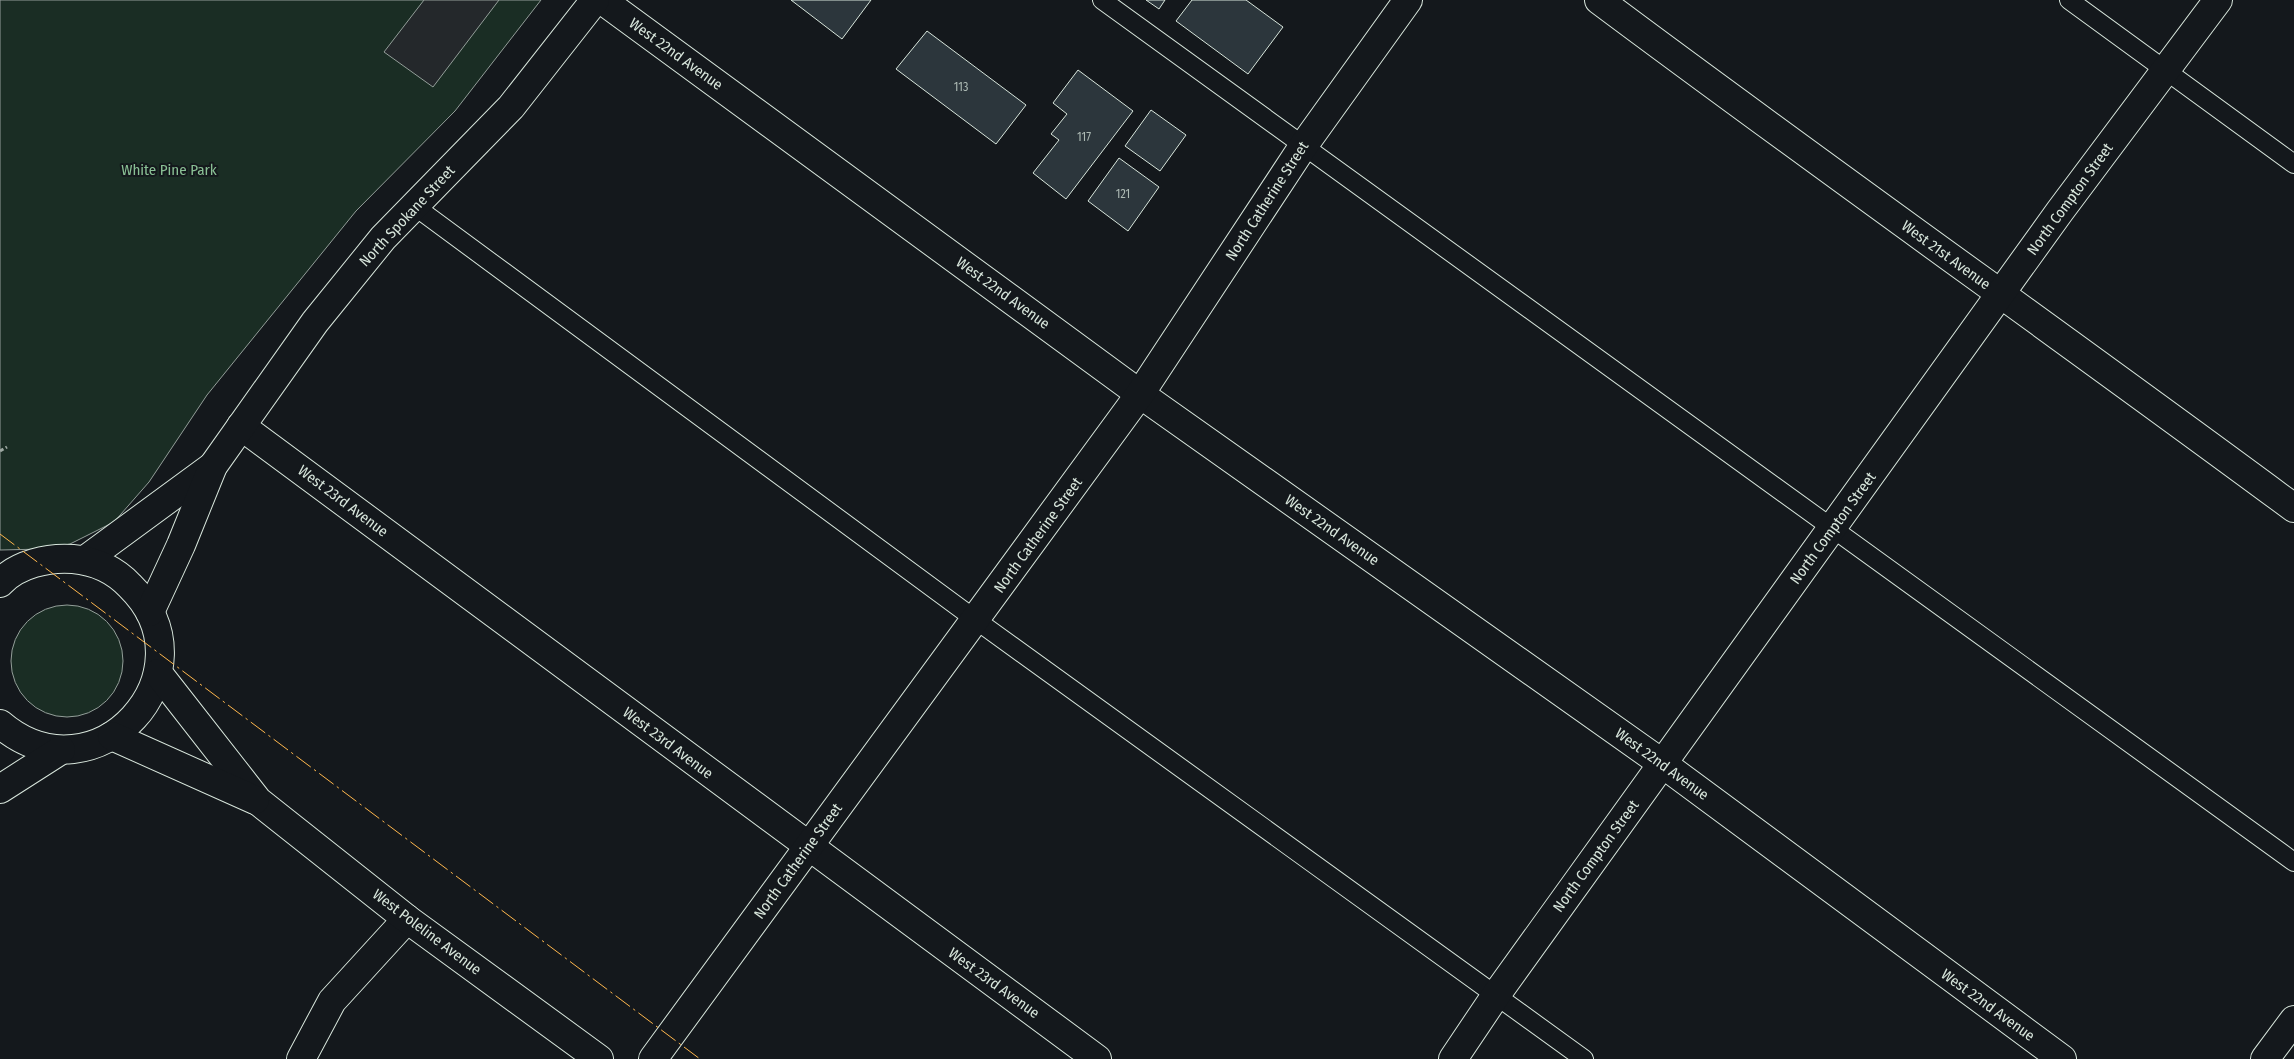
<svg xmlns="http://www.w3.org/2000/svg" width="2294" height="1059" viewBox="0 0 2294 1059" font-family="'Fira Sans Condensed',sans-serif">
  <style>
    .green { fill: #1a2d24; stroke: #939e99 }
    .parking { fill: #24282b; stroke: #939e99 }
    .building { fill: #2c363c; stroke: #d8e6dc }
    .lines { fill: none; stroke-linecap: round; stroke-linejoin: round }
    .lane-casing { stroke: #d8e6dc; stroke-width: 20 }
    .street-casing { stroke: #d8e6dc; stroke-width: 30 }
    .secondary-casing { stroke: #d8e6dc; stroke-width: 30 }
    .path { stroke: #9da8a2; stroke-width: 3; stroke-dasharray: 4 2.5; stroke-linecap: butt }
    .lane { stroke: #14181c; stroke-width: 18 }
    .street { stroke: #14181c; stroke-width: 28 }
    .secondary { stroke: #14181c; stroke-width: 28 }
    .power { stroke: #ffb74d; stroke-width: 1; stroke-dasharray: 18 4 2.5 4; stroke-linecap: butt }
    .labels { text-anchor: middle; stroke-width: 4; stroke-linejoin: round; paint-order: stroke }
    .number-label { font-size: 12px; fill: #adbab4 }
    .street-label { font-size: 15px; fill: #d8e6dc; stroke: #14181c }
    .park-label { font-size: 15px; fill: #8ac095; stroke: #14181c }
  </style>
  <rect width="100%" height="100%" fill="#14181c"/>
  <g class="green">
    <polygon points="0,0 541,0 455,111 356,211 207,395 149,482 114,522 70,544 44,549 0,550"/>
    <circle cx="67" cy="661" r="56"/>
  </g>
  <polygon class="parking" points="424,0 499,0 433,87 384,52"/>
  <g class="building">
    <polygon points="791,0 871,0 842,39"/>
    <polygon points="1146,0 1165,0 1159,9"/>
    <polygon points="1192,0 1246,0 1283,27 1248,74 1176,21"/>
    <polygon points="927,31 1026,105 996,144 896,69"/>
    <polygon points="1078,70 1133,111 1066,199 1033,173 1059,140 1051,134 1067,114 1053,103"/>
    <polygon points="1151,110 1186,135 1160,171 1125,146"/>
    <polygon points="1119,158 1159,187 1128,231 1088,201"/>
  </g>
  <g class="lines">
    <defs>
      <g id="lane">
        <polyline points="1102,0 2294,862"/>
        <polyline points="2069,0 2294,164"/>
        <polyline points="413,205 976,620 1584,1059"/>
      </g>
      <g id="street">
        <polyline points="602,0 1140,394 1663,764 2062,1059"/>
        <path d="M1599,0C1829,172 2063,337 2294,508"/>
        <polyline points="241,426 1097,1059"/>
        <polyline points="301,1059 332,1001 407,919"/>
        <polyline points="653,1059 1140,394 1304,145 1408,0"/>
        <polyline points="1453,1059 1496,995 2060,211 2218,0"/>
        <polyline points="2265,1059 2294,1020"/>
      </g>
      <g id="secondary">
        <polyline points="85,560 213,466"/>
        <path d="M0,583C17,564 49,557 73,559C95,561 115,570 130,586C217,671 96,806 0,724"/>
        <polyline points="150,612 181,545 213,466 315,322 383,238 511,107 595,0"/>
        <polyline points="158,673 258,801 407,919 599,1059"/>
        <polyline points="112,736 255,800"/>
        <polyline points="0,789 61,750"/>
      </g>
    </defs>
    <use href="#lane" class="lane-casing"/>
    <use href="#street" class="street-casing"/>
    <use href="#secondary" class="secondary-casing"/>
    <polyline class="path" points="0,451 7,447"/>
    <use href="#lane" class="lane"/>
    <use href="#street" class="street"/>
    <use href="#secondary" class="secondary"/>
    <polyline class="power" points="0,534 700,1059"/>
  </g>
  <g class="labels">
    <g class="number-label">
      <text x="961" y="91">113</text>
      <text x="1084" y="141">117</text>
      <text x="1123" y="198">121</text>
    </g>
    <g class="street-label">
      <text transform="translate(676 54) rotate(36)" y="5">West 22nd Avenue</text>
      <text transform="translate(2070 199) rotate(-54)" y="5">North Compton Street</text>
      <text transform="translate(1267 201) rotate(-57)" y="5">North Catherine Street</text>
      <text transform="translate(407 216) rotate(-47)" y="5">North Spokane Street</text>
      <text transform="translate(1946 255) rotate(36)" y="5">West 21st Avenue</text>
      <text transform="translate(1003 293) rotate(36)" y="5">West 22nd Avenue</text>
      <text transform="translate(343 501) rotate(37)" y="5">West 23rd Avenue</text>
      <text transform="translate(1833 528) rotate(-54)" y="5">North Compton Street</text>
      <text transform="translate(1332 530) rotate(35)" y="5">West 22nd Avenue</text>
      <text transform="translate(1038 535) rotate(-54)" y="5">North Catherine Street</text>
      <text transform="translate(668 743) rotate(37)" y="5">West 23rd Avenue</text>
      <text transform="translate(1662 764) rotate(36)" y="5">West 22nd Avenue</text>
      <text transform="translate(1596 856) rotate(-54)" y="5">North Compton Street</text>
      <text transform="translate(798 861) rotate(-54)" y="5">North Catherine Street</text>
      <text transform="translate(427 932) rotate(37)" y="5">West Poleline Avenue</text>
      <text transform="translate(994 983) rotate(36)" y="5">West 23rd Avenue</text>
      <text transform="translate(1988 1005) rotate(36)" y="5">West 22nd Avenue</text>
    </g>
    <g class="park-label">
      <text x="169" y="175">White Pine Park</text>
    </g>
  </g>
</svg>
